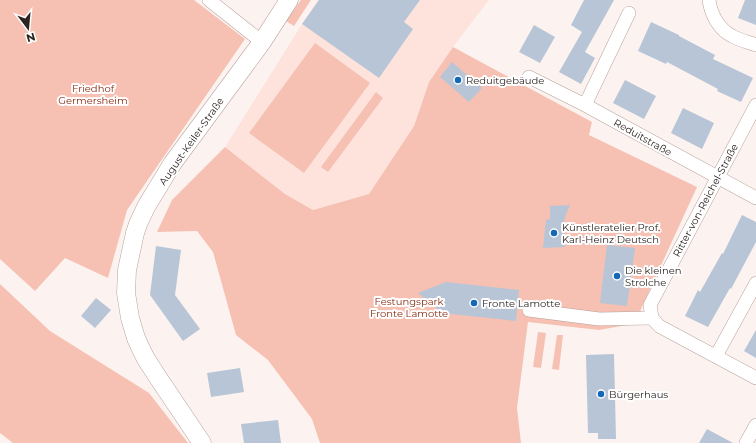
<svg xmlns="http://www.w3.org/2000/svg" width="756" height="443" viewBox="0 0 756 443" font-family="Montserrat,sans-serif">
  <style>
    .built { fill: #fde3dc }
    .green { fill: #f6c1b3 }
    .building { fill: #b7c5d6 }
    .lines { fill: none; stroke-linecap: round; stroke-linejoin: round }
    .street-casing { stroke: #b8a29c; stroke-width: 14 }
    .secondary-casing { stroke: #b8a29c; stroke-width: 19 }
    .street { stroke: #fff; stroke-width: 13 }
    .secondary { stroke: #fff; stroke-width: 18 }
    .poi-dot { fill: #1468b6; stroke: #fff; stroke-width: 1.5 }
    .labels { text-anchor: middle; stroke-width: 4; stroke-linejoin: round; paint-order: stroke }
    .poi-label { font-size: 10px; fill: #2c2421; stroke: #fff; text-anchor: start }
    .park-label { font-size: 10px; fill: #872810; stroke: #fff }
    .street-label { font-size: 10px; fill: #2c2421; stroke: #fff }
  </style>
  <rect width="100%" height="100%" fill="#fcf3f0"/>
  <polygon class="built" points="318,0 489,0 453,47 429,82 414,126 369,194 313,210 285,194 225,147 302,24"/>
  <g class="green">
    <polygon points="0,0 194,0 245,39 127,210 108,278 65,258 35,291 0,259"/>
    <polygon points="301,0 311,0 294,26 286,21"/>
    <polygon points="315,43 370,83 304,173 249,133"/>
    <polygon points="453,47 592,122 589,135 697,187 641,309 638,323 599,330 528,322 517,408 521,443 320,443 312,419 268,360 236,335 213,252 197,231 157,232 172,200 225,147 285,194 313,210 369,194 414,126 429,82"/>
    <polygon points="376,92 383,98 328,172 321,167"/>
    <polygon points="0,284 50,331 149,393 188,443 13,443 0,433"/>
    <polygon points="538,332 546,333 541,368 533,367"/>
    <polygon points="557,335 563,335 559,370 552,369"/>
  </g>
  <g class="building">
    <polygon points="319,0 420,0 404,22 413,29 379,78 302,24"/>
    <polygon points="584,0 614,0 585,52 595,58 581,84 559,72 582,32 571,25"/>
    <polygon points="745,0 756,0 756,25 738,18"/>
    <polygon points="651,22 679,35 679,36 715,55 713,59 753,78 741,102 717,91 718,89 667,62 666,64 638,51"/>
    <polygon points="534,25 555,37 540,63 519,52"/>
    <polygon points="452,62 482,88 469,102 440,77"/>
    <polygon points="625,80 656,96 644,119 613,103"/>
    <polygon points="683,108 714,123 702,149 671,133"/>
    <polygon points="570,205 566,214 563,225 565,247 543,248 546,220 550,219 550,206"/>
    <polygon points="742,215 756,222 756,242 731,289 730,288 708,327 685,316 698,290 700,292 722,253 723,254"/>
    <polygon points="607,245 635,248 627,306 600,303"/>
    <polygon points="156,246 181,250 175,295 200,329 183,341 150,295"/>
    <polygon points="446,282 519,290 516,321 442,313 418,293"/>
    <polygon points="96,298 111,310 95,328 81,316"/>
    <polygon points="756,330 756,358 744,351"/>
    <polygon points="614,354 616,439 598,439 598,433 588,433 586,355"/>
    <polygon points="240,368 244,392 211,397 207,373"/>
    <polygon points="278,420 281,443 244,443 241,424"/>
    <polygon points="707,429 733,443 699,443"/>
  </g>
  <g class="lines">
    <defs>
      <g id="street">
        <polyline points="209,0 262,42"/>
        <path d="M709,0C711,15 719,29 732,36C739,40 748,42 756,45"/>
        <polyline points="529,77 585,105 756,198"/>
        <polyline points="585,105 629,13"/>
        <polyline points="529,310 599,319 652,318"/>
        <polyline points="652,318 650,305 756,105"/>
        <polyline points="652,318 659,326 756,378"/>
        <polyline points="716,356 756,283"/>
        <polyline points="746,443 756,425"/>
      </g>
      <polyline id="secondary" points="202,443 159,379 146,359 141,349 136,338 130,318 126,293 127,270 135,233 138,224 146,207 172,164 262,42 289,0"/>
    </defs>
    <use href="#street" class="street-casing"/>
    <use href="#secondary" class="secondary-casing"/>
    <use href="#street" class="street"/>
    <use href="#secondary" class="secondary"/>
  </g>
  <g class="poi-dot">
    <circle cx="458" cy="80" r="4"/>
    <circle cx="554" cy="233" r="4"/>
    <circle cx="617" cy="276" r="4"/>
    <circle cx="474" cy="303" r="4"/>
    <circle cx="601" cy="394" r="4"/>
  </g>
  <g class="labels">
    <g class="poi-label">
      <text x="466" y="84">Reduitgebäude</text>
      <text x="562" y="231">Künstleratelier Prof.<tspan x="562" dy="12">Karl-Heinz Deutsch</tspan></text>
      <text x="625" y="274">Die kleinen<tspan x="625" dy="12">Strolche</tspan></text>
      <text x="482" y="307">Fronte Lamotte</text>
      <text x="609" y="398">Bürgerhaus</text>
    </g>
    <g class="park-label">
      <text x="93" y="92">Friedhof<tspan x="93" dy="12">Germersheim</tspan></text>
      <text x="409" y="305">Festungspark<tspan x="409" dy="12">Fronte Lamotte</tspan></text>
    </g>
    <g class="street-label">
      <text transform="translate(643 137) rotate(29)" y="4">Reduitstraße</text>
      <text transform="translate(191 141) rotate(-55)" y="4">August-Keiler-Straße</text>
      <text transform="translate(705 200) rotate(-62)" y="4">Ritter-von-Reichel-Straße</text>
    </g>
  </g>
  <g transform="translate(28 28) rotate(164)" stroke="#ffffff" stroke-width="3" paint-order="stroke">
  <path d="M0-3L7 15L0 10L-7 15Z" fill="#2c2421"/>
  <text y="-6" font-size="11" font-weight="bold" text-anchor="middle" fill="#2c2421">N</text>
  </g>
</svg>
